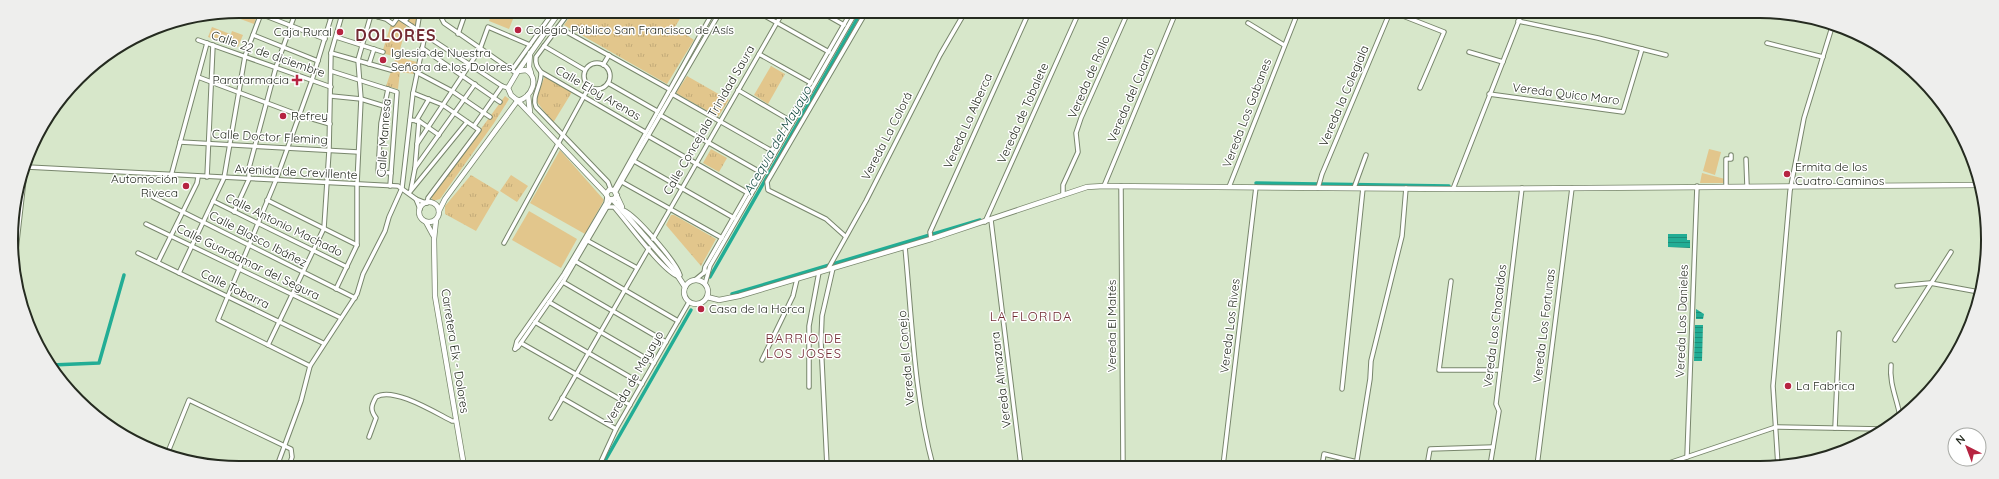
<svg xmlns="http://www.w3.org/2000/svg" width="1999" height="479" viewBox="0 0 1999 479" font-family="Quicksand,sans-serif">
  <style>
    .grass { fill: url(#grass-tufts) }
    .garden { fill: #e2c68c }
    .water { fill: url(#water-rules) }
    .lines { fill: none; stroke-linecap: round; stroke-linejoin: round }
    .canal { stroke: #22ad95; stroke-width: 3.5 }
    .minor-casing { stroke: #78866c; stroke-width: 5.5 }
    .major-casing { stroke: #78866c; stroke-width: 6 }
    .minor { stroke: #fff; stroke-width: 3.5 }
    .major { stroke: #fff; stroke-width: 4.5 }
    .poi-dot { fill: #b62441; stroke: #fff; stroke-width: 1.5 }
    .labels { text-anchor: middle; stroke-width: 3; stroke-linejoin: round; paint-order: stroke }
    .poi-label { font-size: 12px; fill: #252b20; stroke: #fff; text-anchor: start }
    .street-label { font-size: 12px; fill: #252b20; stroke: #fff }
    .water-label { font-size: 13px; font-style: italic; fill: #164c41; stroke: #fff }
    .neighbourhood-label { font-size: 13px; letter-spacing: 1px; fill: #722b33; stroke: #fff }
    .district-label { font-size: 16px; font-weight: bold; letter-spacing: 1px; fill: #722b33; stroke: #fff }
    .rim { fill: none; stroke: #252b20; stroke-width: 2 }
  </style>
  <defs>
    <pattern id="grass-tufts" width="24" height="20" patternUnits="userSpaceOnUse"><rect width="24" height="20" fill="#e2c68c"/><path d="M3 7l-1-3M5 7V3M7 7l1-3M15 17l-1-3M17 17v-4M19 17l1-3" fill="none" stroke="#c2aa78"/></pattern>
    <pattern id="water-rules" width="6" height="5" patternUnits="userSpaceOnUse"><rect width="6" height="5" fill="#22ad95"/><path d="M0 2.5h6" fill="none" stroke="#1d8d79"/></pattern>
  </defs>
  <rect width="100%" height="100%" fill="#d7e7ca"/>
  <g class="grass">
    <polygon points="237,11 246,11 257,15 254,24 235,17"/>
    <polygon points="413,11 419,11 417,28 406,21"/>
    <polygon points="574,11 684,12 675,27 694,40 667,84 564,25"/>
    <polygon points="398,18 407,24 398,57 417,62 414,74 400,72 398,89 386,86 396,57 382,53 391,24"/>
    <polygon points="771,66 785,74 768,104 754,95"/>
    <path d="M545,76L572,92L553,123L537,102C536,99 543,80 545,76Z"/>
    <polygon points="687,76 729,100 718,117 676,93"/>
    <polygon points="505,96 509,99 494,123 440,199 433,201 431,197"/>
    <polygon points="711,149 727,158 719,172 703,163"/>
    <polygon points="1702,173 1725,179 1724,183 1700,183"/>
    <polygon points="471,175 499,192 476,231 445,214 445,206"/>
    <polygon points="511,175 528,186 517,202 500,191"/>
    <polygon points="671,215 674,215 716,239 701,266 666,225"/>
  </g>
  <g class="garden">
    <polygon points="493,11 513,19 509,29 489,21"/>
    <polygon points="212,27 230,34 226,44 208,37"/>
    <polygon points="232,31 243,35 238,47 228,43"/>
    <polygon points="1709,149 1721,152 1715,175 1703,171"/>
    <polygon points="560,150 604,200 585,234 530,203"/>
    <polygon points="529,211 577,239 561,268 512,240"/>
  </g>
  <g class="water">
    <polygon points="1668,234 1687,234 1687,240 1690,240 1690,248 1668,247"/>
    <polygon points="1696,309 1704,314 1703,319 1696,319"/>
    <polygon points="1695,325 1703,325 1702,361 1694,361"/>
  </g>
  <g class="lines">
    <g class="canal">
      <polyline points="1256,183 1449,186"/>
      <polyline points="14,247 19,195"/>
      <polyline points="710,277 861,12"/>
      <polyline points="732,294 980,220"/>
      <polyline points="52,365 99,363 124,275"/>
      <polyline points="602,466 691,310"/>
    </g>
    <defs>
      <g id="minor">
        <polyline points="253,11 325,39"/>
        <polyline points="315,11 331,18"/>
        <polyline points="358,11 386,19 393,24 398,17 502,86 508,88"/>
        <polyline points="438,11 444,23 516,73"/>
        <path d="M570,11L536,57C535,64 537,67 541,72L645,132"/>
        <polyline points="758,12 829,52"/>
        <polyline points="821,12 844,25"/>
        <polyline points="1393,12 1444,32 1420,88"/>
        <polyline points="378,17 383,11"/>
        <polyline points="405,21 413,11"/>
        <polyline points="1518,21 1598,38 1666,55"/>
        <polyline points="1248,23 1284,45"/>
        <polyline points="558,27 669,89"/>
        <polyline points="417,30 420,11"/>
        <polyline points="458,34 466,11"/>
        <polyline points="253,35 318,61"/>
        <polyline points="336,37 383,52"/>
        <polyline points="198,40 331,87"/>
        <polyline points="1767,43 1823,57"/>
        <polyline points="544,46 585,70"/>
        <polyline points="422,48 500,102"/>
        <polyline points="1469,52 1503,62"/>
        <polyline points="331,53 391,70"/>
        <polyline points="759,54 811,83"/>
        <circle cx="597" cy="76" r="13"/>
        <polyline points="369,64 374,49"/>
        <polyline points="603,65 609,55"/>
        <polyline points="512,70 554,11"/>
        <polyline points="331,71 397,92 390,186"/>
        <polyline points="416,72 452,91 490,117"/>
        <path d="M541,72C542,85 531,97 536,107L608,182L611,190"/>
        <polyline points="198,77 299,115 330,124"/>
        <polyline points="608,83 657,111"/>
        <polyline points="388,89 381,123 378,172 391,173"/>
        <polyline points="738,90 791,121"/>
        <polyline points="413,93 443,105 479,130 428,198 427,203"/>
        <polyline points="672,94 772,151"/>
        <polyline points="1489,94 1623,112 1642,49"/>
        <polyline points="331,96 361,99 384,106"/>
        <polyline points="660,115 760,172"/>
        <polyline points="410,120 419,121 439,135"/>
        <polyline points="416,121 429,99"/>
        <polyline points="474,126 502,86"/>
        <polyline points="648,136 748,193"/>
        <polyline points="180,142 358,152"/>
        <polyline points="417,144 480,49 488,27 530,45"/>
        <polyline points="1746,159 1747,186"/>
        <polyline points="634,161 734,218"/>
        <polyline points="27,167 398,186 416,199 426,203"/>
        <polyline points="415,168 475,84"/>
        <polyline points="171,176 207,43"/>
        <polyline points="207,177 213,45"/>
        <polyline points="622,182 722,238"/>
        <polyline points="1104,186 1176,12"/>
        <polyline points="1121,186 1123,466"/>
        <polyline points="1726,186 1726,159 1731,159 1731,155"/>
        <polyline points="1229,187 1298,12"/>
        <polyline points="1318,188 1322,174 1390,12"/>
        <polyline points="1354,188 1366,155"/>
        <polyline points="411,189 415,168 419,121"/>
        <polyline points="1453,189 1522,13"/>
        <polyline points="614,190 713,12"/>
        <polyline points="616,191 720,12"/>
        <polyline points="409,193 467,122"/>
        <polyline points="1063,195 1063,185 1078,152 1076,133 1081,118 1128,12"/>
        <polyline points="153,197 355,298"/>
        <polyline points="416,199 420,209"/>
        <polyline points="267,200 357,245"/>
        <polyline points="213,201 347,267"/>
        <path d="M607,207H614C628,223 660,268 677,276"/>
        <path d="M623,210C636,215 676,262 680,275"/>
        <polyline points="234,212 249,179 249,168 276,67 296,11"/>
        <polyline points="991,220 1021,466"/>
        <polyline points="985,222 1079,12"/>
        <polyline points="146,224 341,318"/>
        <polyline points="845,236 826,219 768,190 767,182 866,12"/>
        <polyline points="653,239 783,12"/>
        <polyline points="931,239 930,232 1029,12"/>
        <polyline points="588,241 637,268"/>
        <polyline points="504,243 589,87"/>
        <path d="M905,247C912,320 914,395 933,466"/>
        <polyline points="138,253 323,343"/>
        <polyline points="15,259 24,179"/>
        <polyline points="575,261 678,321"/>
        <polyline points="158,262 197,183 198,177"/>
        <polyline points="828,269 866,201 940,55 965,12"/>
        <polyline points="179,273 224,178 245,56 262,11"/>
        <polyline points="704,273 705,267 851,12"/>
        <polyline points="695,280 706,271"/>
        <polyline points="1451,281 1439,370 1500,370"/>
        <polyline points="563,282 666,342"/>
        <polyline points="705,284 710,266 856,12"/>
        <polyline points="1897,286 1930,283 1979,292"/>
        <polyline points="336,289 357,245 357,184 361,99 358,60 372,11"/>
        <polyline points="549,302 654,363"/>
        <polyline points="535,322 642,384"/>
        <polyline points="1895,340 1951,252"/>
        <polyline points="521,343 630,405"/>
        <polyline points="268,345 324,228 329,151 331,53 343,11"/>
        <polyline points="515,349 517,341 564,274 606,203 607,197"/>
        <polyline points="515,349 518,347 563,282 611,200"/>
        <polyline points="762,360 793,296 797,279"/>
        <path d="M1891,365C1889,383 1897,399 1900,416"/>
        <polyline points="310,366 218,320 276,180 312,80 333,11"/>
        <polyline points="809,387 809,326 819,272"/>
        <polyline points="1342,389 1363,188"/>
        <polyline points="562,398 616,429"/>
        <polyline points="551,418 649,248"/>
        <polyline points="1835,428 1839,333"/>
        <path d="M369,437L376,418C370,410 371,406 376,397C393,386 436,413 452,421H456"/>
        <polyline points="168,452 189,400 291,449 292,457 289,466"/>
        <polyline points="1687,457 1697,186"/>
        <polyline points="277,466 301,401 310,366 357,294 363,274 385,231 389,217 402,188 413,93 425,35"/>
        <polyline points="599,466 616,429 689,302"/>
        <polyline points="827,466 821,342 822,316 833,268"/>
        <polyline points="1223,466 1256,187"/>
        <polyline points="1322,466 1324,454 1357,462"/>
        <polyline points="1356,466 1370,379 1371,361 1402,236 1406,188"/>
        <polyline points="1427,466 1430,449 1493,447"/>
        <polyline points="1490,466 1499,411 1496,404 1522,188"/>
        <polyline points="1537,466 1572,188"/>
        <polyline points="1660,466 1776,427 1882,429"/>
        <polyline points="1778,466 1773,386 1790,191 1804,118 1832,27"/>
      </g>
      <g id="major">
        <polyline points="530,53 529,67 531,73"/>
        <path d="M526,70C540,78 532,97 518,101L511,95L508,88L518,71Z"/>
        <polyline points="518,71 560,11"/>
        <polyline points="528,95 530,112"/>
        <polyline points="518,101 606,194"/>
        <polyline points="617,195 615,198 611,200 608,198 606,194 609,190 614,190 622,207"/>
        <polyline points="613,200 674,270 685,287"/>
        <circle cx="429" cy="212" r="10"/>
        <polyline points="439,211 445,199 518,100"/>
        <polyline points="436,220 434,239 435,296 464,466"/>
        <polyline points="426,222 433,235"/>
        <circle cx="696" cy="292" r="12"/>
        <polyline points="707,297 719,300 739,296 931,239 1087,187 1104,186 1453,189 1981,185"/>
      </g>
    </defs>
    <use href="#minor" class="minor-casing"/>
    <use href="#major" class="major-casing"/>
    <use href="#minor" class="minor"/>
    <use href="#major" class="major"/>
  </g>
  <g class="poi-dot">
    <circle cx="518" cy="30" r="4"/>
    <circle cx="340" cy="32" r="4"/>
    <circle cx="383" cy="60" r="4"/>
    <path d="M295 74h4v4h4v4h-4v4h-4v-4h-4v-4h4z"/>
    <circle cx="283" cy="116" r="4"/>
    <circle cx="1787" cy="174" r="4"/>
    <circle cx="186" cy="186" r="4"/>
    <circle cx="701" cy="309" r="4"/>
    <circle cx="1788" cy="386" r="4"/>
  </g>
  <g class="labels">
    <g class="poi-label">
      <text x="526" y="34">Colegio Público San Francisco de Asís</text>
      <text x="332" y="36" text-anchor="end">Caja Rural</text>
      <text x="391" y="57">Iglesia de Nuestra<tspan x="391" dy="14">Señora de los Dolores</tspan></text>
      <text x="289" y="84" text-anchor="end">Parafarmacia</text>
      <text x="291" y="120">Refrey</text>
      <text x="1795" y="171">Ermita de los<tspan x="1795" dy="14">Cuatro Caminos</tspan></text>
      <text x="178" y="183" text-anchor="end">Automoción<tspan x="178" dy="14">Riveca</tspan></text>
      <text x="709" y="313">Casa de la Horca</text>
      <text x="1796" y="390">La Fabrica</text>
    </g>
    <g class="street-label">
      <text transform="translate(268 54) rotate(19)" y="4">Calle 22 de diciembre</text>
      <text transform="translate(1089 77) rotate(-67)" y="4">Vereda de Rollo</text>
      <text transform="translate(598 93) rotate(30)" y="4">Calle Eloy Arenas</text>
      <text transform="translate(1566 94) rotate(7)" y="4">Vereda Quico Maro</text>
      <text transform="translate(1131 95) rotate(-67)" y="4">Vereda del Cuarto</text>
      <text transform="translate(1344 96) rotate(-67)" y="4">Vereda la Colegiala</text>
      <text transform="translate(1023 113) rotate(-66)" y="4">Vereda de Tobalete</text>
      <text transform="translate(1247 113) rotate(-69)" y="4">Vereda Los Gabanes</text>
      <text transform="translate(709 120) rotate(-60)" y="4">Calle Concejala Trinidad Saura</text>
      <text transform="translate(968 121) rotate(-66)" y="4">Vereda La Alberca</text>
      <text transform="translate(887 136) rotate(-63)" y="4">Vereda La Colorá</text>
      <text transform="translate(270 137) rotate(3)" y="4">Calle Doctor Fleming</text>
      <text transform="translate(384 138) rotate(-86)" y="4">Calle Manresa</text>
      <text transform="translate(296 172) rotate(3)" y="4">Avenida de Crevillente</text>
      <text transform="translate(284 225) rotate(26)" y="4">Calle Antonio Machado</text>
      <text transform="translate(258 239) rotate(27)" y="4">Calle Blasco Ibáñez</text>
      <text transform="translate(248 262) rotate(26)" y="4">Calle Guardamar del Segura</text>
      <text transform="translate(235 289) rotate(26)" y="4">Calle Tobarra</text>
      <text transform="translate(1682 321) rotate(-88)" y="4">Vereda Los Danieles</text>
      <text transform="translate(1112 326) rotate(-90)" y="4">Vereda El Maltés</text>
      <text transform="translate(1230 326) rotate(-83)" y="4">Vereda Los Rives</text>
      <text transform="translate(1495 326) rotate(-83)" y="4">Vereda Los Chacaldos</text>
      <text transform="translate(1544 326) rotate(-83)" y="4">Vereda Los Fortunas</text>
      <text transform="translate(455 351) rotate(81)" y="4">Carretera Elx - Dolores</text>
      <text transform="translate(906 358) rotate(-95)" y="4">Vereda el Conejo</text>
      <text transform="translate(634 378) rotate(-60)" y="4">Vereda de Mayayo</text>
      <text transform="translate(1001 380) rotate(-97)" y="4">Vereda Almazara</text>
    </g>
    <g class="water-label">
      <text transform="translate(777 140) rotate(-60)" y="5">Acequia del Mayayo</text>
    </g>
    <g class="neighbourhood-label">
      <text x="1031" y="321">LA FLORIDA</text>
      <text x="804" y="343">BARRIO DE<tspan x="804" dy="15">LOS JOSES</tspan></text>
    </g>
    <g class="district-label">
      <text x="396" y="41">DOLORES</text>
    </g>
  </g>
  <path d="M0 0H1999V479H0ZM239 18H1760A221 221 0 0 1 1981 239V240A221 221 0 0 1 1760 461H239A221 221 0 0 1 18 240V239A221 221 0 0 1 239 18Z" fill="#eeeeed" fill-rule="evenodd"/>
  <path class="rim" d="M239 18H1760A221 221 0 0 1 1981 239V240A221 221 0 0 1 1760 461H239A221 221 0 0 1 18 240V239A221 221 0 0 1 239 18Z"/>
  <g transform="translate(1967 447) rotate(318)"><circle r="19" fill="#ffffff" stroke="#a8aaa6"/>
  <path d="M0-3L7 15L0 10L-7 15Z" fill="#b62441"/>
  <text y="-6" font-size="11" font-weight="bold" text-anchor="middle" fill="#252b20">N</text>
  </g>
</svg>
